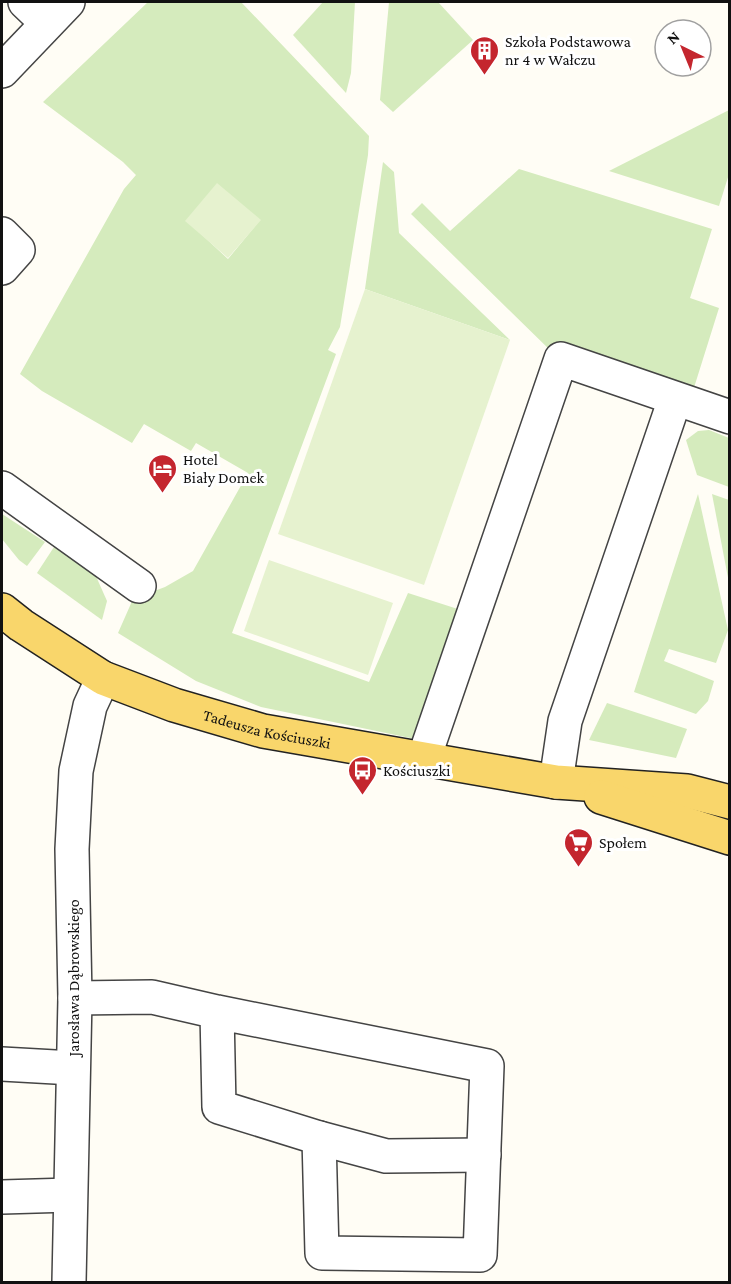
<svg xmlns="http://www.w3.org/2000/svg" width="731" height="1284" viewBox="0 0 731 1284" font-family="'Crimson Pro',serif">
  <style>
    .green { fill: #d5ebbd; fill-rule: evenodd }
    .pitch { fill: #e6f2cf }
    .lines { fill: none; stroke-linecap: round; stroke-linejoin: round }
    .minor-casing { stroke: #444; stroke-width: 36 }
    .major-casing { stroke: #222; stroke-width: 36 }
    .minor { stroke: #fff; stroke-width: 33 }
    .major { stroke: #f9d66b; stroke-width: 33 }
    .labels { text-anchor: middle; stroke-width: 6; stroke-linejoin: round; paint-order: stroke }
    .poi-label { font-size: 16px; fill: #111; stroke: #fff; text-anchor: start }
    .street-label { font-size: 16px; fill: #111; stroke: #fff }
  </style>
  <rect width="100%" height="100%" fill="#fffdf5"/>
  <g class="green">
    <path d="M148,2H241L369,136L368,155L340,327L328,350L336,354L232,633L369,682L408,593L464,611L415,739L261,707L196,681L118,633L133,599L165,587L193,571L248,473L196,443L191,451L144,424L132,443L42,391L20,374L124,189L136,175L123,162L43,102ZM186,220H260L228,259Z"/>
    <polygon points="323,2 355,2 351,73 346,93 293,35"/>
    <polygon points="389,2 438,2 473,40 393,112 380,100"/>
    <polygon points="729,110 729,174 719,206 609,171"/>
    <polygon points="383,162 394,172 399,233 510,340 365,289"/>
    <polygon points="519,169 712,229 690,298 719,308 692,394 554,354 411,214 422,203 450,231"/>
    <polygon points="709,430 729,438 729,487 697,475 686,440 698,431"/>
    <polygon points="698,494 728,630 716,663 669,649 664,661 714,681 708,701 696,714 634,692"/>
    <polygon points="712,494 729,500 729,583"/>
    <polygon points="2,514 45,542 27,566 19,560 2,539"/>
    <polygon points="54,547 95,574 107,601 102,620 37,573"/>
    <polygon points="607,703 687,729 676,758 589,740"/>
  </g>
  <g class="pitch">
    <polygon points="217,183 261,220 228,258 185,221"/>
    <polygon points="365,289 510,340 424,585 278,534"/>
    <polygon points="269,560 393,603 368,675 244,631"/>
  </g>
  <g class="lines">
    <defs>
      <g id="minor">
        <polyline points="25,2 47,23"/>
        <polyline points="2,71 68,2"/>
        <polyline points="2,234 18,250 2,268"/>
        <polyline points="2,488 139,586"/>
        <polyline points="424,758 561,359 730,417"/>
        <polyline points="556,782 565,721 675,399"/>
        <polyline points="75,998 152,997 217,1012 487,1066 480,1255 322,1253 319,1138 219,1107 217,1012"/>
        <polyline points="2,1064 73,1068"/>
        <polyline points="319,1138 386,1156 484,1155"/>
        <polyline points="2,1197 70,1195"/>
        <polyline points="69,1282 75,998 72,849 76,771 90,706 103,678"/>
      </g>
      <g id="major">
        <path id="s1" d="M2,610L21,625L103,678L174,705L263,731L556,782L687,791L730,802"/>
        <polyline points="601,797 730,838"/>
      </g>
    </defs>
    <use href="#minor" class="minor-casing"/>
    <use href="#major" class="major-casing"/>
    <use href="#minor" class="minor"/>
    <use href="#major" class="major"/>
  </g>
  <defs>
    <symbol id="building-pin" viewBox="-11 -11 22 30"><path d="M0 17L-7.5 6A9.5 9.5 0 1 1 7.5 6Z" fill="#c4262e" stroke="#fff"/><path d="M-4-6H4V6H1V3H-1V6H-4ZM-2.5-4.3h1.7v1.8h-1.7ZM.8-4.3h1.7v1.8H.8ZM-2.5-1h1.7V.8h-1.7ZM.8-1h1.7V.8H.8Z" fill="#fff"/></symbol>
    <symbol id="hotel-pin" viewBox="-11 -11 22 30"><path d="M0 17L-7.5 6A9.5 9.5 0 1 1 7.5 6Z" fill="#c4262e" stroke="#fff"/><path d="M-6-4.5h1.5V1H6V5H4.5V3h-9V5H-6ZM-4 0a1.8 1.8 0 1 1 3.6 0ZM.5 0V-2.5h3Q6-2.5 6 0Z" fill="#fff"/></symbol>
    <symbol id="bus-pin" viewBox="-11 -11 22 30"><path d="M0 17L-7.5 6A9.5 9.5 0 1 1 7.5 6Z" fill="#c4262e" stroke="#fff"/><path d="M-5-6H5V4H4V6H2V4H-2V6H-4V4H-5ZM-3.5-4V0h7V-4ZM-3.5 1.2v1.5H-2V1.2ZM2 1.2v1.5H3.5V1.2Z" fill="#fff"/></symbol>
    <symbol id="supermarket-pin" viewBox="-11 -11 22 30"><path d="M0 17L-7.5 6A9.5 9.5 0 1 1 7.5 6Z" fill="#c4262e" stroke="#fff"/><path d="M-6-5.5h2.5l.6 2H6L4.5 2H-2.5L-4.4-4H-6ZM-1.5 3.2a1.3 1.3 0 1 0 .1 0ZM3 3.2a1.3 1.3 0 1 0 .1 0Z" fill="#fff"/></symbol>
  </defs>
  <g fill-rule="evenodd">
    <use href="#building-pin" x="468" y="34" width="33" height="45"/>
    <use href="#hotel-pin" x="146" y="452" width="33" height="45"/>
    <use href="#bus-pin" x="346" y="754" width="33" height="45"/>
    <use href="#supermarket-pin" x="562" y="826" width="33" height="45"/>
  </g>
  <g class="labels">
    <g class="poi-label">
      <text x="505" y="47">Szkoła Podstawowa<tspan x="505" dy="18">nr 4 w Wałczu</tspan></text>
      <text x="183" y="465">Hotel<tspan x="183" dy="18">Biały Domek</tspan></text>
      <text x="383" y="776">Kościuszki</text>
      <text x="599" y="848">Społem</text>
    </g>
    <g class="street-label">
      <text dy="6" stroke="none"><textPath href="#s1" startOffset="294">Tadeusza Kościuszki</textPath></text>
      <text transform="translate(73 978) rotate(-90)" y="6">Jarosława Dąbrowskiego</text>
    </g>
  </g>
  <rect width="731" height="1284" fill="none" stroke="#111111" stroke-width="6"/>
  <g transform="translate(683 48) rotate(317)"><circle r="28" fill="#ffffff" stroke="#a0a0a0" stroke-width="1.5"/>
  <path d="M0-4.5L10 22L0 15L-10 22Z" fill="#c4262e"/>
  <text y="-9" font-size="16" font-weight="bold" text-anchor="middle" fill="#111111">N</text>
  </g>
</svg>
